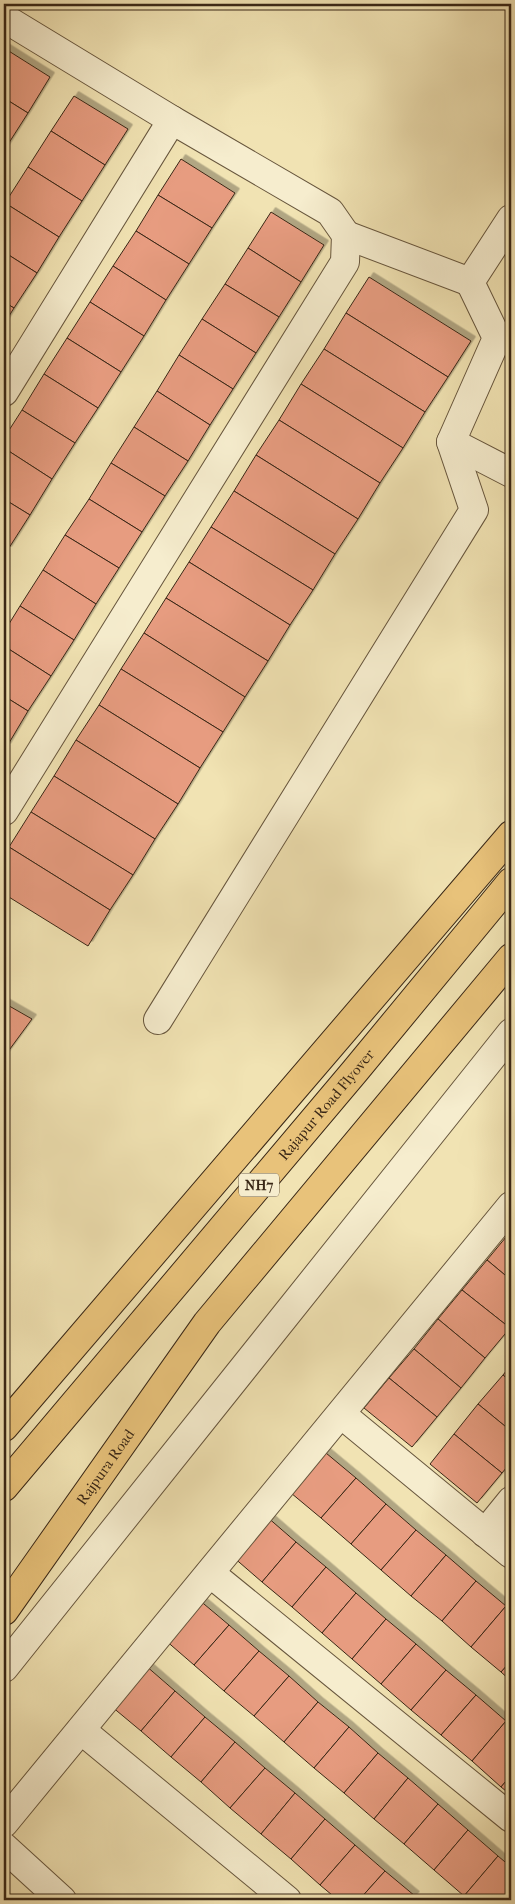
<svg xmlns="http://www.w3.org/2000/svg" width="515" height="1904" viewBox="0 0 515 1904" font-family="'IM FELL French Canon',serif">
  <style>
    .building { fill: #e79c80; stroke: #392716; filter: url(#shadow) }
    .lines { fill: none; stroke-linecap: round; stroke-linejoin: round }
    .minor-casing { stroke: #67563d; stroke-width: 30 }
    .major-casing { stroke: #392716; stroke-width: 30 }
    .highway-casing { stroke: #392716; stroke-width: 30 }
    .minor { stroke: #f6edce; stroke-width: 28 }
    .major { stroke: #e8c27a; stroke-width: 28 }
    .highway { stroke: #e8c27a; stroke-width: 28 }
    .labels { text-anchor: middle; stroke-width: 4; stroke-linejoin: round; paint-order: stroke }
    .shield { fill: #f6edce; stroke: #72624d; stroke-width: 1 }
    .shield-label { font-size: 14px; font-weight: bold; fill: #392716 }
    .street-label { font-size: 15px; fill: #392716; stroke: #f6edce }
  </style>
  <defs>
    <filter id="shadow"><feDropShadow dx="4.5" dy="-4.5" stdDeviation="0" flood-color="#0004"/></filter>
  </defs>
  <rect width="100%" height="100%" fill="#f1e3b3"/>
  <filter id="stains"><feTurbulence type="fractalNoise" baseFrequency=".004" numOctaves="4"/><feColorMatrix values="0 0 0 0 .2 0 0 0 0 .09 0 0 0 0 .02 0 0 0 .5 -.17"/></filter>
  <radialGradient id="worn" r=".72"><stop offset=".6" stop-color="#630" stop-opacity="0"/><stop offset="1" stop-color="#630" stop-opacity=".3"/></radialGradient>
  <g class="building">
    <polygon points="4,48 50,77 28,113 4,98"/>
    <polygon points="74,96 128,129 105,165 51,131"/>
    <polygon points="4,98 28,113 5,149 4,148"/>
    <polygon points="51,131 105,165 82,201 28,167"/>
    <polygon points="181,159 235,193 212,228 158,195"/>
    <polygon points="28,167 82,201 59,237 5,203"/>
    <polygon points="158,195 212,228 189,264 136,231"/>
    <polygon points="5,203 59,237 37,273 4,252 4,205"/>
    <polygon points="271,212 324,245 301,282 248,248"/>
    <polygon points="136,231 189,264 166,300 113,266"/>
    <polygon points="248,248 301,282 279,317 225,284"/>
    <polygon points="4,252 37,273 14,308 4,302"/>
    <polygon points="113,266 166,300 144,336 90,302"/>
    <polygon points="369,277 471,341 448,377 346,313"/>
    <polygon points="225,284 279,317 256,353 202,319"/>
    <polygon points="4,302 14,308 4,324"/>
    <polygon points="90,302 144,336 121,372 67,338"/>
    <polygon points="346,313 448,377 425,412 324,349"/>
    <polygon points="202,319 256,353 233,389 179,355"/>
    <polygon points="67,338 121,372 98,408 44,374"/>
    <polygon points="324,349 425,412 403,448 301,384"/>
    <polygon points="179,355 233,389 210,425 157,391"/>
    <polygon points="44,374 98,408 75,443 22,410"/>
    <polygon points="301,384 403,448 380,483 279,420"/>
    <polygon points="157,391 210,425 188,461 134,427"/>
    <polygon points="22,410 75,443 52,479 4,448 4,438"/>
    <polygon points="279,420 380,483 358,519 256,455"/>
    <polygon points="134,427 188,461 165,496 111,463"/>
    <polygon points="4,448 52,479 30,515 4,499"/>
    <polygon points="256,455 358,519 335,554 234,491"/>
    <polygon points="111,463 165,496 142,532 89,499"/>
    <polygon points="234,491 335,554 313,590 211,527"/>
    <polygon points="4,499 30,515 7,551 4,549"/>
    <polygon points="89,499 142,532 119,568 65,535"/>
    <polygon points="211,527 313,590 290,625 189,562"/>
    <polygon points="65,535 119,568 96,604 43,570"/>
    <polygon points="189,562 290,625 268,661 166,598"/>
    <polygon points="43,570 96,604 74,640 20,606"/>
    <polygon points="166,598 268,661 245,697 144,633"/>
    <polygon points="20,606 74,640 51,676 4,646 4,632"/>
    <polygon points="144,633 245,697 223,732 121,669"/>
    <polygon points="4,646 51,676 28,711 4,696"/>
    <polygon points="121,669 223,732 200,768 99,705"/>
    <polygon points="4,696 28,711 6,748 4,746"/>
    <polygon points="99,705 200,768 178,804 76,740"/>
    <polygon points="76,740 178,804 155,839 54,776"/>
    <polygon points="54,776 155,839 133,875 31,812"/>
    <polygon points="31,812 133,875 110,910 9,847"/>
    <polygon points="9,847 110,910 88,946 4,894 4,855"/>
    <polygon points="4,1003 32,1019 4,1057"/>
    <polygon points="511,1231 511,1280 487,1260"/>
    <polygon points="487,1260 511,1280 510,1328 462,1290"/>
    <polygon points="462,1290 510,1328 485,1358 438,1319"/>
    <polygon points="438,1319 485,1358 461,1388 414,1349"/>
    <polygon points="414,1349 461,1388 437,1417 389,1378"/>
    <polygon points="511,1365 511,1382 503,1375"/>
    <polygon points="503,1375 511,1382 511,1431 478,1404"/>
    <polygon points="389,1378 437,1417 412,1447 364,1408"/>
    <polygon points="478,1404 511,1431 511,1462 502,1473 454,1434"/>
    <polygon points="454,1434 502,1473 477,1503 430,1464"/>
    <polygon points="326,1453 356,1478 321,1518 291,1493"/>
    <polygon points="356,1478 386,1504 351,1544 321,1518"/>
    <polygon points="386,1504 416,1530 381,1570 351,1544"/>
    <polygon points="266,1516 296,1542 262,1582 232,1556"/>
    <polygon points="416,1530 446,1555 411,1596 381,1570"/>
    <polygon points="296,1542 326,1567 292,1607 262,1582"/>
    <polygon points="446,1555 476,1581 442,1621 411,1596"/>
    <polygon points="326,1567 356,1593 322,1633 292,1607"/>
    <polygon points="476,1581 506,1606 471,1647 442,1621"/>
    <polygon points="356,1593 386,1619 352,1659 322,1633"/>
    <polygon points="198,1599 229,1625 194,1665 164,1639"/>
    <polygon points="506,1606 511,1611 511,1661 501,1672 471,1647"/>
    <polygon points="386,1619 416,1644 381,1684 352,1659"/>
    <polygon points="229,1625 259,1651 224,1691 194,1665"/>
    <polygon points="416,1644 446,1670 411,1710 381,1684"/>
    <polygon points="259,1651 289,1676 254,1716 224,1691"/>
    <polygon points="511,1661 511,1681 501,1672"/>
    <polygon points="145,1665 175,1691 141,1731 111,1706"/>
    <polygon points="446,1670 476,1695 441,1735 411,1710"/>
    <polygon points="289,1676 318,1702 284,1742 254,1716"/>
    <polygon points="175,1691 205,1717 171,1757 141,1731"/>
    <polygon points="476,1695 506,1721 472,1761 441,1735"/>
    <polygon points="318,1702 349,1727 314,1768 284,1742"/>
    <polygon points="205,1717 235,1742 201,1782 171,1757"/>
    <polygon points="506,1721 511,1725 511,1775 501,1787 472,1761"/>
    <polygon points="349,1727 378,1753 344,1793 314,1768"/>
    <polygon points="235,1742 265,1768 230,1808 201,1782"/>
    <polygon points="378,1753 408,1778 374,1819 344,1793"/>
    <polygon points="265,1768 295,1793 261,1834 230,1808"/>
    <polygon points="511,1775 511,1795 501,1787"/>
    <polygon points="408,1778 438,1804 404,1844 374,1819"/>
    <polygon points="295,1793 325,1819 291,1859 261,1834"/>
    <polygon points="438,1804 468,1830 434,1870 404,1844"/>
    <polygon points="325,1819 355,1845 320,1885 291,1859"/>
    <polygon points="468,1830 498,1856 464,1896 434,1870"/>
    <polygon points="355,1845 385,1871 359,1900 338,1900 320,1885"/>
    <polygon points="498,1856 511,1867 511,1900 469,1900 464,1896"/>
    <polygon points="385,1871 415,1896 411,1900 359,1900"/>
  </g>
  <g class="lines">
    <defs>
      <g id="minor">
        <polyline points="4,18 172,120 4,392"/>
        <polyline points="346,235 470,282"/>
        <polyline points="451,442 511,473"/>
        <polyline points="4,811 345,262 346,235 330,212 172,120"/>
        <polyline points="158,1020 474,510 451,442 497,338 470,282 511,219"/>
        <polyline points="341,1414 511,1554"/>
        <polyline points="485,1533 511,1501"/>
        <polyline points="210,1573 511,1818"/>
        <polyline points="4,1668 511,1033"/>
        <polyline points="81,1730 287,1900"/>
        <polyline points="4,1823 511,1206"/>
        <polyline points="4,1847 62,1900"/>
      </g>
      <polyline id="major" points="4,1427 511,835"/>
      <g id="highway">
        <path id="s1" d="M4,1487L355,1071L511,882"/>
        <path id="s2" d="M4,1611L207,1323L511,958"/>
      </g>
    </defs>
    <use href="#minor" class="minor-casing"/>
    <use href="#major" class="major-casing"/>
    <use href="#highway" class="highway-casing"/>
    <use href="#minor" class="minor"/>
    <use href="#major" class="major"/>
    <use href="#highway" class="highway"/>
  </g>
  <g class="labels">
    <rect class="shield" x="239" y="1173.5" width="40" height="23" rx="4"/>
    <g class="shield-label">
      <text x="259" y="1190">NH7</text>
    </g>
    <g class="street-label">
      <text dy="5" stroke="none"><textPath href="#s1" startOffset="500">Rajapur Road Flyover</textPath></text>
      <text dy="5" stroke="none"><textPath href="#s2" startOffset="176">Rajpura Road</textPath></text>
    </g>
  </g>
  <rect width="515" height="1904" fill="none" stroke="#f1e3b3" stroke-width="20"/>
  <rect x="5" y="5" width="505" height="1894" fill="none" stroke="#392716" stroke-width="2.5"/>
  <rect x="10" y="10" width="495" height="1884" fill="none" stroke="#392716"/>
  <rect width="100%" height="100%" filter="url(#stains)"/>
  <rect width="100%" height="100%" fill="url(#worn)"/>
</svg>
